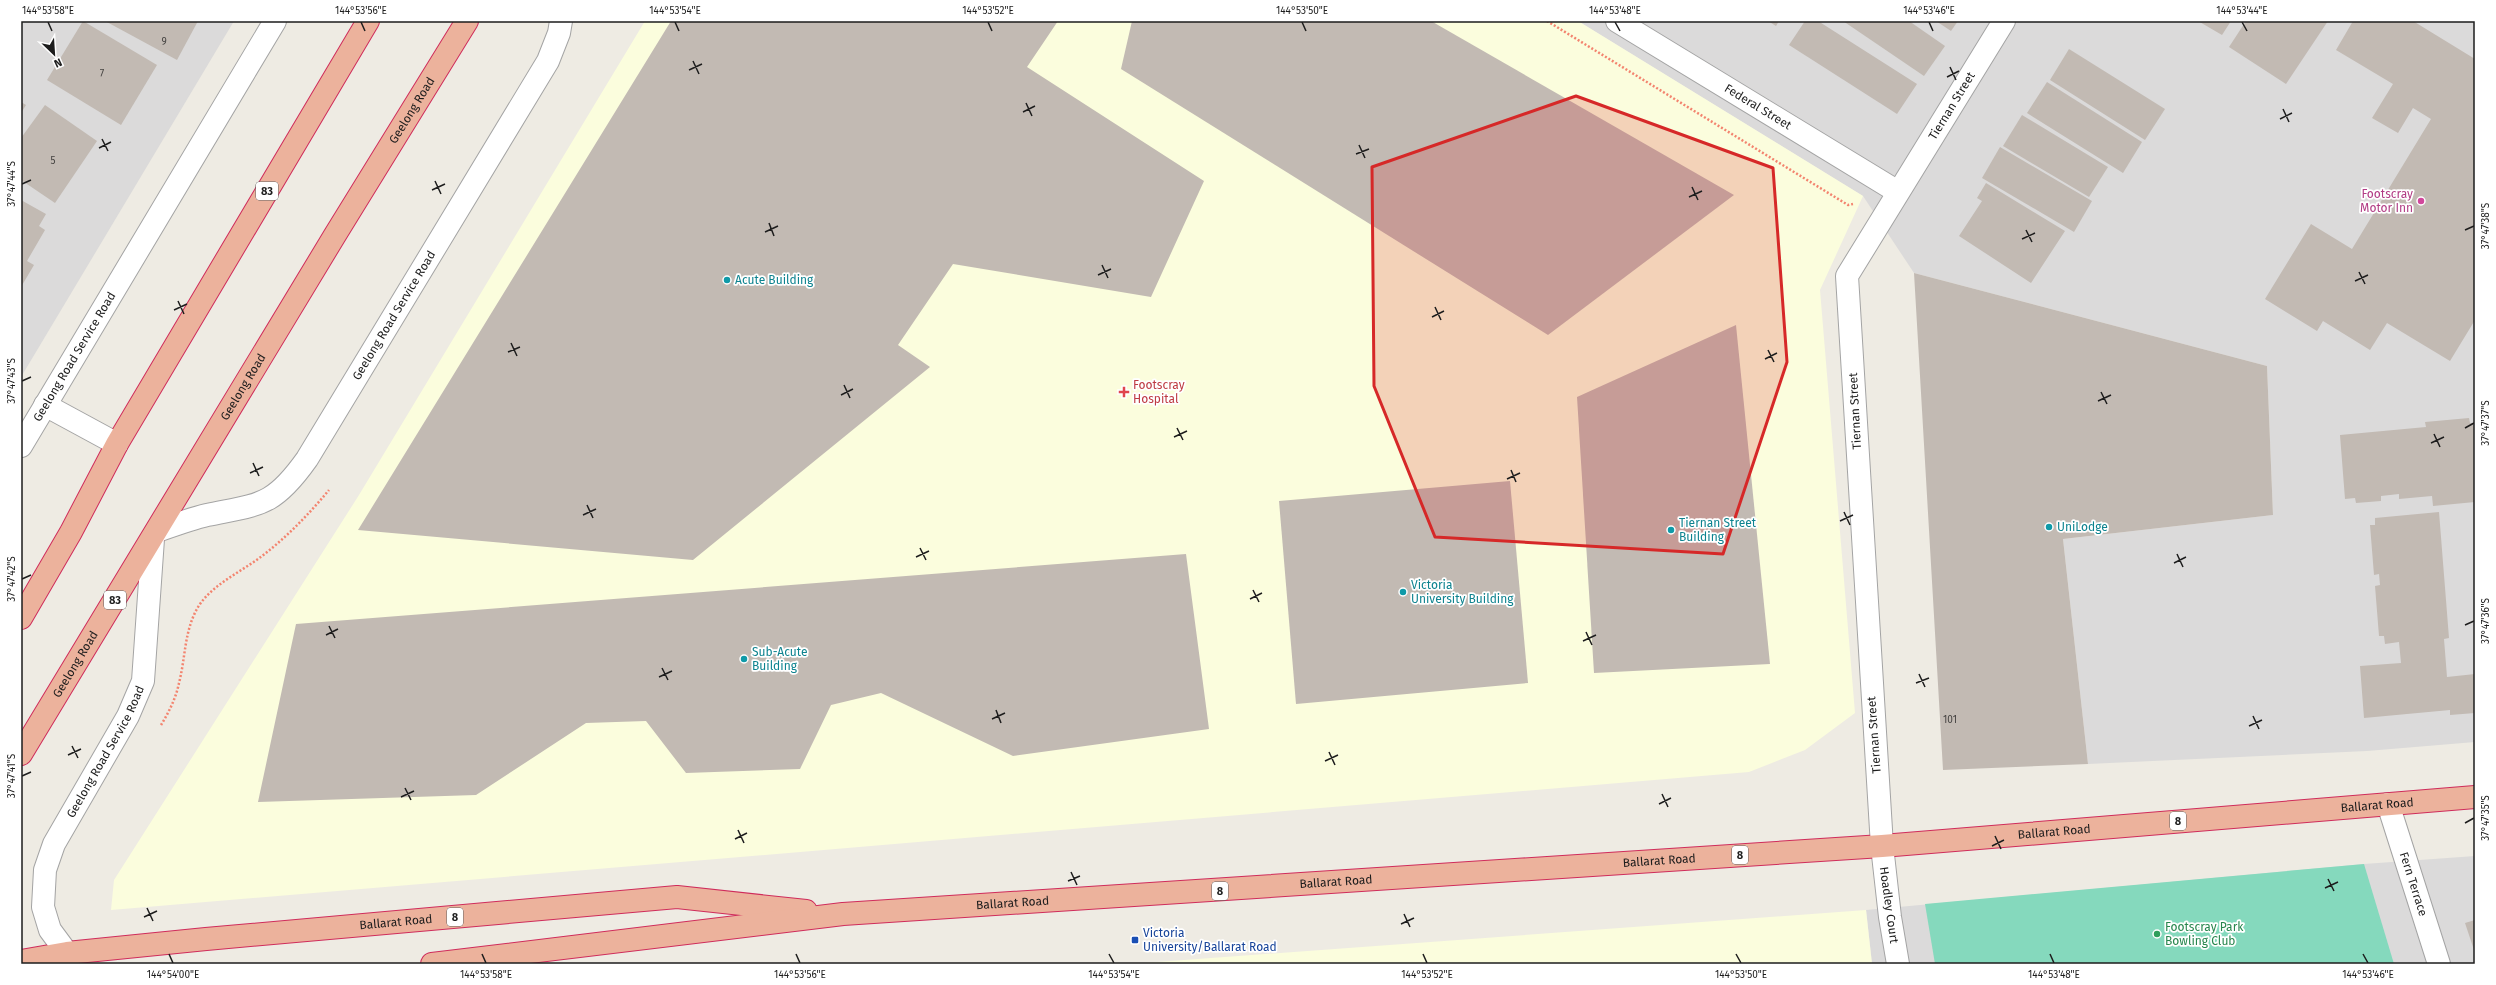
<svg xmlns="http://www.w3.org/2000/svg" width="2496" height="985" viewBox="0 0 2496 985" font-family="'Fira Sans',sans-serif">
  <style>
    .residential { fill: #dbdada }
    .education { fill: #fbfddd }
    .pitch { fill: #85d9bd }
    .building { fill: #c2bab3 }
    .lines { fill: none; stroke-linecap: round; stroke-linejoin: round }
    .minor-casing { stroke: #a4a4a4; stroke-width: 24 }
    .trunk-casing { stroke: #cf2c5b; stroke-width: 24 }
    .path { stroke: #f3846f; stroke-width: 2.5; stroke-dasharray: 2 2; stroke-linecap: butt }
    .minor { stroke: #fff; stroke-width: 22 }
    .trunk { stroke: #ecb29c; stroke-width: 22 }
    .marked { fill: #d62828; fill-opacity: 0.2; stroke: #d62828; stroke-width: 3; stroke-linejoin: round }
    .ticks { fill: none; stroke: #1d1d1d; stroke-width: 1.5 }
    .hotel-dot { fill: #d1479c; stroke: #fff; stroke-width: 1.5 }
    .culture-dot { fill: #0f9aa8; stroke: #fff; stroke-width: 1.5 }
    .health-dot { fill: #e0444e; stroke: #fff; stroke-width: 1.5 }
    .leisure-dot { fill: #2e9e5b; stroke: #fff; stroke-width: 1.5 }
    .transit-dot { fill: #1a4fb4; stroke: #fff; stroke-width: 1.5 }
    .labels { text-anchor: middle; stroke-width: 3.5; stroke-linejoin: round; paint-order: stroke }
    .number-label { font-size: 10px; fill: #464442 }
    .shield { fill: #fff; stroke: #616161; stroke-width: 1 }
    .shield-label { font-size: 11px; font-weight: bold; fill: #1d1d1d }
    .street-label { font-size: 12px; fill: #1d1d1d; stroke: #fff }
    .hotel-label { font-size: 12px; fill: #b23c85; stroke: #fff; text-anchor: end }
    .culture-label { font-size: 12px; fill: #0d838f; stroke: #fff; text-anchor: start }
    .health-label { font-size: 12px; fill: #be3a42; stroke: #fff; text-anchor: start }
    .leisure-label { font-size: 12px; fill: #27864d; stroke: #fff; text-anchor: start }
    .transit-label { font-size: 12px; fill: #164399; stroke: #fff; text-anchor: start }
    .neatline { fill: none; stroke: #1d1d1d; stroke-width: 1.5 }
    .ticks-label { font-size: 10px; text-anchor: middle; fill: #1d1d1d }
  </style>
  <rect width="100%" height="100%" fill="#eeebe3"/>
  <g class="residential">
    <polygon points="21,21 234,21 21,377"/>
    <polygon points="1578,21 2475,21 2475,742 2367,751 2088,764 2063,539 2273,515 2267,366 1914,273 1863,196"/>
    <polygon points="2475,856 2475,964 1872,964 1866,910 2364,864"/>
  </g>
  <g class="education">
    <polygon points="645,21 1578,21 1863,196 1820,290 1855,713 1805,750 1749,772 111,910 114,880 359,495"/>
    <polygon points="1866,910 1872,964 1130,964"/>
  </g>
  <polygon class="pitch" points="2364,864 2394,964 1935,964 1925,904"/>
  <g class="building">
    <polygon points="83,21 157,65 121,125 47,80"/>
    <polygon points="105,21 198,21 177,60"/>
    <polygon points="671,21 1058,21 1027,67 1204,181 1151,297 953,264 898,345 930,367 693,560 358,530"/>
    <polygon points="1132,21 1431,21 1734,195 1548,335 1121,69"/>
    <polygon points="1768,21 1779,21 1776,26"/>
    <polygon points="1805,21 1818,21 1917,84 1897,114 1789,45"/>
    <polygon points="1843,21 1909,21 1945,46 1924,76"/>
    <polygon points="1936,21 1958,21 1951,31"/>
    <polygon points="2198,21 2231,21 2222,35"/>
    <polygon points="2246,21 2328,21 2286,84 2229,47"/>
    <polygon points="2353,21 2413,21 2475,59 2475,320 2450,361 2387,323 2370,350 2323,321 2317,331 2265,299 2311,224 2352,249 2431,119 2413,108 2398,133 2372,118 2393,84 2336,50"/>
    <polygon points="2069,49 2165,109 2145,140 2050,80"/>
    <polygon points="2047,82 2142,142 2123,173 2027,113"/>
    <polygon points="21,102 26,105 21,113"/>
    <polygon points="45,105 97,141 55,203 21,180 21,138"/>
    <polygon points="2022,115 2108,167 2089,197 2003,146"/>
    <polygon points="2000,147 2092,201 2074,232 1982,178"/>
    <polygon points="1986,183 2065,231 2031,283 1959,236 1982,201 1977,198"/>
    <polygon points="21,200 46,214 39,226 45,230 27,261 34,265 21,287"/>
    <polygon points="1914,273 2267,366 2273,515 2063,539 2088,764 1943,770"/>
    <polygon points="1736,325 1770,664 1594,673 1577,397"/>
    <polygon points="2469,418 2470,423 2475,423 2475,502 2433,506 2432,496 2399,499 2399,494 2381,496 2381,501 2356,503 2355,498 2345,499 2340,435 2426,427 2425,422"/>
    <polygon points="1510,481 1528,683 1296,704 1279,501"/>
    <polygon points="2439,512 2449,638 2444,639 2447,677 2475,674 2475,713 2450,715 2450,710 2364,718 2360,666 2401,663 2399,642 2385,644 2384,636 2379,636 2375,586 2380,585 2379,574 2374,575 2370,525 2375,525 2375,518"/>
    <polygon points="1186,554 1209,729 1013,756 881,693 831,705 800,769 686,773 646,721 586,723 476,795 258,802 296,624"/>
    <polygon points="2475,920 2475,953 2465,923"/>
  </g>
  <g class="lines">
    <defs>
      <g id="minor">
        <path id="s1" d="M1617,21L1898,192"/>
        <polyline points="45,405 117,444"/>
        <path id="s2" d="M21,446L275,21"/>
        <path id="s3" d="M157,531C174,525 190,519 207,515C260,504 273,507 307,459L548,61L559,33L561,21"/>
        <path id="s4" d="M2388,804L2439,964"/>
        <path id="s5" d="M67,953L50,930L43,907L45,870L54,844L128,716L143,681L153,539"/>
        <path id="s6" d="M1898,964L1890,917L1882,846L1847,276L2004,21"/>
      </g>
      <g id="trunk">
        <polyline points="21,618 71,532 117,444 368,21"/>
        <path id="s7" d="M21,754L335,235L467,21"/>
        <path id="s8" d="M21,961L67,953L206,939L677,897L806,911"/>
        <path id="s9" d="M432,964L843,914L1882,846L2475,797"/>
      </g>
    </defs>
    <use href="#minor" class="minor-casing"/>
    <use href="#trunk" class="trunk-casing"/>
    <g class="path">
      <polyline points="1547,21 1848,205 1853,204"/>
      <path d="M161,725C169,712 176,698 179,683C186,656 184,628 200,604C215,583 241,572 262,556C287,537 309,514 329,490"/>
    </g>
    <use href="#minor" class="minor"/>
    <use href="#trunk" class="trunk"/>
  </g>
  <path class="marked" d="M1576,96L1773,168L1787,362L1723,554L1435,537L1374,386L1372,167Z"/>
  <path class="ticks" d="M48,22L52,31M361,22L365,31M675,22L679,31M988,22L992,31M1302,22L1306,31M1615,22L1620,31M1929,22L1933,31M2242,22L2247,31M693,61L699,74M1950,67L1956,80M689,70L702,64M1947,77L1959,71M1026,103L1032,116M2283,109L2289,122M1023,112L1035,106M2280,119L2292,113M102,139L108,151M1359,145L1365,158M99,148L111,142M1356,154L1369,149M435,181L441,194M22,184L31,180M1692,187L1698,200M432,190L445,184M1689,197L1702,191M769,223L774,236M2026,230L2032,242M2465,230L2474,226M765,232L778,226M2022,239L2035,233M1102,265L1108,278M2359,272L2365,284M1098,275L1111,269M2355,281L2368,275M178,301L184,314M1435,307L1441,320M174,310L187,304M1432,317L1444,311M511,343L517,356M1768,350L1774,362M508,352L520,347M1765,359L1777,353M22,381L31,377M844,385L850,398M2101,392L2107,404M841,395L853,389M2098,401L2111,395M1177,428L1183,440M2465,428L2474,423M2434,434L2440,447M1174,437L1187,431M2431,443L2444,437M253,463L259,476M1511,470L1516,482M250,473L263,467M1507,479L1520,473M587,505L593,518M1844,512L1850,525M583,515L596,509M1840,521L1853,515M920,548L926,560M2177,554L2183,567M916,557L929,551M2174,563L2186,557M22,579L31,575M1253,590L1259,602M1250,599L1262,593M2465,625L2474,621M329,626L335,638M1586,632L1592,645M326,635L338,629M1583,641L1596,635M662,668L668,680M1919,674L1925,687M659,677L672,671M1916,683L1929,678M996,710L1001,723M2253,716L2259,729M992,719L1005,713M2249,726L2262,720M72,746L78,758M1329,752L1335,765M68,755L81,749M1325,761L1338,755M22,776L31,772M405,788L411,800M1662,794L1668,807M401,797L414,791M1659,804L1671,798M2465,823L2474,818M738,830L744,843M1995,836L2001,849M735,839L747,833M1992,846L2004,840M1071,872L1077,885M2328,879L2334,891M1068,881L1080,876M2325,888L2338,882M147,908L153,921M1404,914L1410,927M144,917L157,911M1401,924L1414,918M169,954L173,963M482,954L486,963M796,954L800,963M1109,954L1114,963M1423,954L1427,963M1736,954L1741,963M2050,954L2054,963M2363,954L2368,963"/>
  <circle class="hotel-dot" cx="2421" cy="201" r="4"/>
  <g class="culture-dot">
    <circle cx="727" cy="280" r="4"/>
    <circle cx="2049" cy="527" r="4"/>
    <circle cx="1671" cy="530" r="4"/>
    <circle cx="1403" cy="592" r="4"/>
    <circle cx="744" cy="659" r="4"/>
  </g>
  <path class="health-dot" d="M1122 386h4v4h4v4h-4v4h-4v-4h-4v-4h4z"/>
  <circle class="leisure-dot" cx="2157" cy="934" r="4"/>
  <rect class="transit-dot" x="1131" y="936" width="8" height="8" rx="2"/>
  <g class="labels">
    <g class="number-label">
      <text x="164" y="45">9</text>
      <text x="102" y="77">7</text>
      <text x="53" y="164">5</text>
      <text x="1950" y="723">101</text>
    </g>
    <g class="shield">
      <rect x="256" y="182" width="22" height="18" rx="3"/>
      <rect x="104" y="591" width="22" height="18" rx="3"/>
      <rect x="2170" y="812" width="16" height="18" rx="3"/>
      <rect x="1732" y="846" width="16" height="18" rx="3"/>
      <rect x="1212" y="882" width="16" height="18" rx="3"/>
      <rect x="447" y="908" width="16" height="18" rx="3"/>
    </g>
    <g class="shield-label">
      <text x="267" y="195">83</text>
      <text x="115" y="604">83</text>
      <text x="2178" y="825">8</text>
      <text x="1740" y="859">8</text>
      <text x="1220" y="895">8</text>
      <text x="455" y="921">8</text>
    </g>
    <g class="street-label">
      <text dy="4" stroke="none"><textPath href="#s6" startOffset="890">Tiernan Street</textPath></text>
      <text dy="4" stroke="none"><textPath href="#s1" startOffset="165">Federal Street</textPath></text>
      <text dy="4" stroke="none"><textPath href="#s7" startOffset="753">Geelong Road</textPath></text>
      <text dy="4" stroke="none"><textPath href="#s3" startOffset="340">Geelong Road Service Road</textPath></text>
      <text dy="4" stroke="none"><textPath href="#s2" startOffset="104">Geelong Road Service Road</textPath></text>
      <text dy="4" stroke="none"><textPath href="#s7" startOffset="429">Geelong Road</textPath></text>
      <text transform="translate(1855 411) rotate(-93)" y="4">Tiernan Street</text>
      <text dy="4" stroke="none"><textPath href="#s7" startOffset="105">Geelong Road</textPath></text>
      <text transform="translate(1874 735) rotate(-94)" y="4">Tiernan Street</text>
      <text dy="4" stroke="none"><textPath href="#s5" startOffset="223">Geelong Road Service Road</textPath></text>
      <text dy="4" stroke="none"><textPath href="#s9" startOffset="1952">Ballarat Road</textPath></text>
      <text dy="4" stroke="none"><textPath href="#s9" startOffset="1628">Ballarat Road</textPath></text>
      <text dy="4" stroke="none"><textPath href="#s9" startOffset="1232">Ballarat Road</textPath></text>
      <text dy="4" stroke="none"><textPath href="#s9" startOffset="908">Ballarat Road</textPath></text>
      <text dy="4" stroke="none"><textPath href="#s4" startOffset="84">Fern Terrace</textPath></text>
      <text dy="4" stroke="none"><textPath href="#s9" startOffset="584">Ballarat Road</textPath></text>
      <text transform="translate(1889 905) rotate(82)" y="4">Hoadley Court</text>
      <text dy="4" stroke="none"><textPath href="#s8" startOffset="377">Ballarat Road</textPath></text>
    </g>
    <g class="hotel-label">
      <text x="2413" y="198">Footscray<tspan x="2413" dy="14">Motor Inn</tspan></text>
    </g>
    <g class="culture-label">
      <text x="735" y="284">Acute Building</text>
      <text x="1679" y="527">Tiernan Street<tspan x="1679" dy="14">Building</tspan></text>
      <text x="2057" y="531">UniLodge</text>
      <text x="1411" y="589">Victoria<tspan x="1411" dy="14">University Building</tspan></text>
      <text x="752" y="656">Sub-Acute<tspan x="752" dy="14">Building</tspan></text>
    </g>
    <g class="health-label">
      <text x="1133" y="389">Footscray<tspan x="1133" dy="14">Hospital</tspan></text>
    </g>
    <g class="leisure-label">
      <text x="2165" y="931">Footscray Park<tspan x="2165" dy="14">Bowling Club</tspan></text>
    </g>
    <g class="transit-label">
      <text x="1143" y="937">Victoria<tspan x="1143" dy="14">University/Ballarat Road</tspan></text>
    </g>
  </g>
  <rect width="2496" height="985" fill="none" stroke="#ffffff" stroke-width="44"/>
  <g transform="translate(54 54) rotate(155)" stroke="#ffffff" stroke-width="3" paint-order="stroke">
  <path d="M0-3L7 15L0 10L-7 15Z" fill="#1d1d1d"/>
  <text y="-6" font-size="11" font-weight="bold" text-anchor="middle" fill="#1d1d1d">N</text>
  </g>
  <rect x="22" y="22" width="2452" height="941" class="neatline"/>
  <g class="ticks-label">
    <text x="48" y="14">144°53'58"E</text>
    <text x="361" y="14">144°53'56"E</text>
    <text x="675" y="14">144°53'54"E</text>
    <text x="988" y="14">144°53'52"E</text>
    <text x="1302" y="14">144°53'50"E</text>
    <text x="1615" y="14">144°53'48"E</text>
    <text x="1929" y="14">144°53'46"E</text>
    <text x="2242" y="14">144°53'44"E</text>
    <text transform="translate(11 184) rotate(-90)" y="4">37°47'44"S</text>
    <text transform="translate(2485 226) rotate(-90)" y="4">37°47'38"S</text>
    <text transform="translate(11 381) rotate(-90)" y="4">37°47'43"S</text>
    <text transform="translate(2485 423) rotate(-90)" y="4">37°47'37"S</text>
    <text transform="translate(11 579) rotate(-90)" y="4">37°47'42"S</text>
    <text transform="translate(2485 621) rotate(-90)" y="4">37°47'36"S</text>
    <text transform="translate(11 776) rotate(-90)" y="4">37°47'41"S</text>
    <text transform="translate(2485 818) rotate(-90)" y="4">37°47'35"S</text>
    <text x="173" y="978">144°54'00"E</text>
    <text x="486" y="978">144°53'58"E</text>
    <text x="800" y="978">144°53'56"E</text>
    <text x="1114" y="978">144°53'54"E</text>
    <text x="1427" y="978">144°53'52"E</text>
    <text x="1741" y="978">144°53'50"E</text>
    <text x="2054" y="978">144°53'48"E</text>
    <text x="2368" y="978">144°53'46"E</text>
  </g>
</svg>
